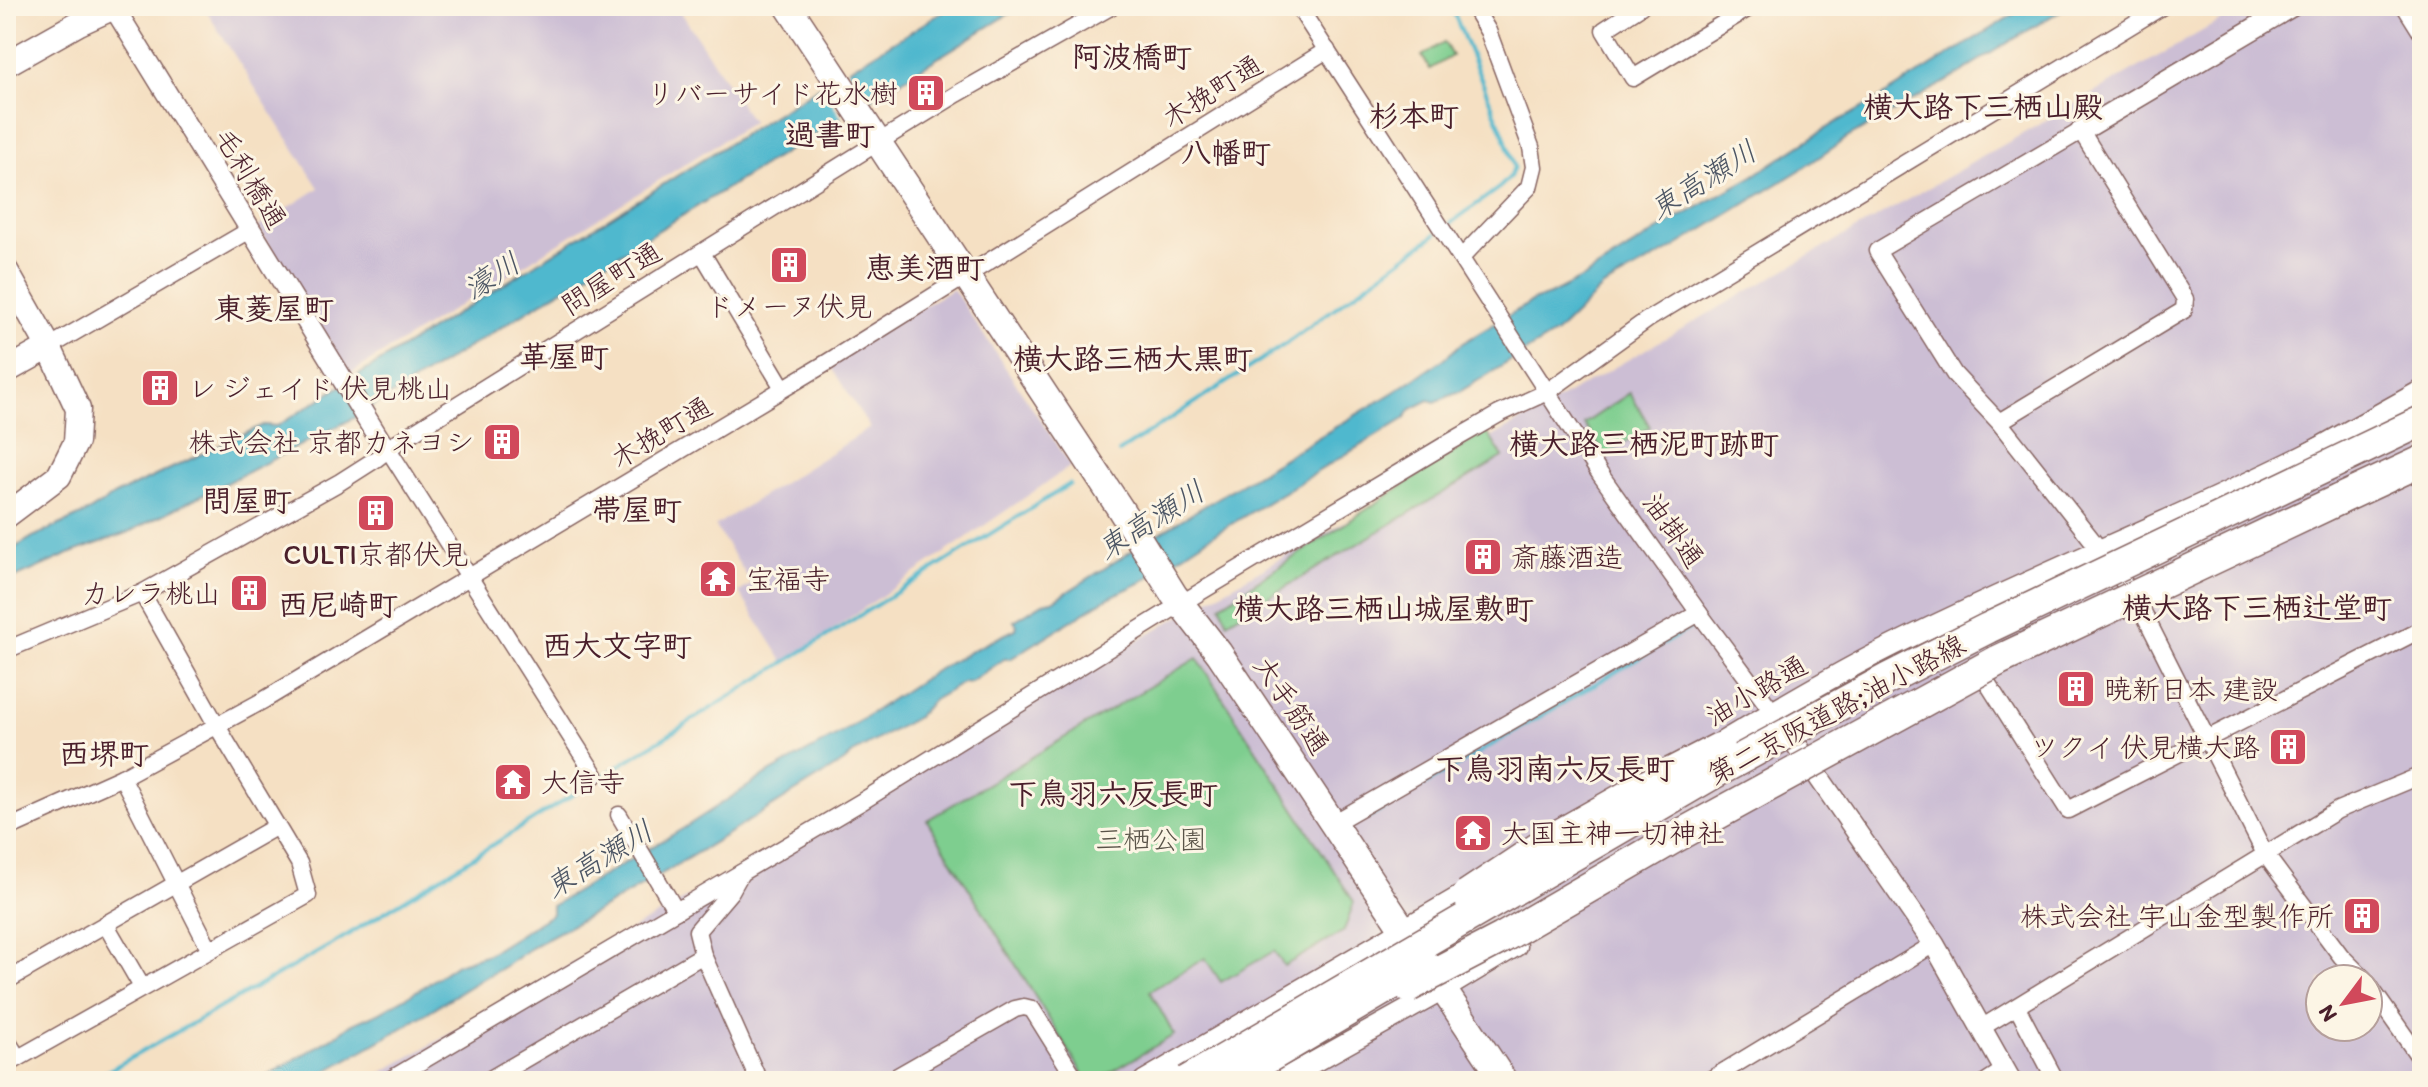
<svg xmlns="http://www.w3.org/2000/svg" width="2428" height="1087" viewBox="0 0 2428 1087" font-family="Itim,'Klee One',sans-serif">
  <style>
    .industrial { fill: #ccbed4; fill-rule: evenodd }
    .green { fill: #7ece8f; stroke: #64765d; stroke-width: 2 }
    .water { fill: #50b8ce; stroke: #4d6c7c; stroke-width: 2 }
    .pier { fill: #f5e0c3 }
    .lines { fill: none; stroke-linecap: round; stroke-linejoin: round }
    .stream { stroke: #50b8ce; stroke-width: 4 }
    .minor-casing { stroke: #866360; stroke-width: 19 }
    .tertiary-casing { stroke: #866360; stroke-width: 23 }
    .secondary-casing { stroke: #866360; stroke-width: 27 }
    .primary-casing { stroke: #866360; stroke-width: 29 }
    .motorway-casing { stroke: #866360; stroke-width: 33 }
    .minor { stroke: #fff; stroke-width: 16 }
    .tertiary { stroke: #fff; stroke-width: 20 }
    .secondary { stroke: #fff; stroke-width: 24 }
    .primary { stroke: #fff; stroke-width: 26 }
    .motorway { stroke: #fff; stroke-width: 30 }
    .motorway-bridge-casing { stroke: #866360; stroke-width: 33; stroke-linecap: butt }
    .motorway-bridge { stroke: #fff; stroke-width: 30 }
    .labels { text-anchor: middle; stroke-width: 6; stroke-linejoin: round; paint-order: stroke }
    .street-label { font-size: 28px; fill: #4a1f2b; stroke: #fcf5e5 }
    .poi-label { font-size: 28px; fill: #4a1f2b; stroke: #fcf5e5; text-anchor: start }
    .park-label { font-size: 28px; fill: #5a5449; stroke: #fcf5e5 }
    .neighbourhood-label { font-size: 30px; font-weight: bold; fill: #4a1f2b; stroke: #fcf5e5 }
    .water-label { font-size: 30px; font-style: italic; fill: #4c5564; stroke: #fcf5e5 }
  </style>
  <rect width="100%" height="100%" fill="#fcf5e5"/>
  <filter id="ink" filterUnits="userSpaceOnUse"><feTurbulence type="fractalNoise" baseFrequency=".0125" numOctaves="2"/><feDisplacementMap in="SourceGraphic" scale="16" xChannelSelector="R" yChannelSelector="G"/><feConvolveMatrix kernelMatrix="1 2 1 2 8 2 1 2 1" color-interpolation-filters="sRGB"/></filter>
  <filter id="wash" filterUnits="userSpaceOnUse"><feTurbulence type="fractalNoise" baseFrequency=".006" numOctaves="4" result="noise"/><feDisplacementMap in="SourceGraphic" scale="32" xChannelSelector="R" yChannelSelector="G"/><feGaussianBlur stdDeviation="1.8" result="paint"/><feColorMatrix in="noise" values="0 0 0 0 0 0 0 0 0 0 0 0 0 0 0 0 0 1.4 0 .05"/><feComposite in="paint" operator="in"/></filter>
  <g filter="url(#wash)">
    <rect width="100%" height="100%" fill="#f5e0c3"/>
    <g class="industrial">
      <polygon points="203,6 677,6 752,122 350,374 258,227 319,188"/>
      <path d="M2246,6H2422V1081H367ZM2320,979H2368V1027H2320Z"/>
      <polygon points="953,289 1071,466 784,663 739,592 752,584 715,526 870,428 828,362"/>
    </g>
    <g class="green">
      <polygon points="1444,42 1452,56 1430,69 1422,56"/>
      <polygon points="1630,393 1650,427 1605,455 1584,424"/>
      <polygon points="1486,431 1503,457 1227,622 1221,605"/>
      <polygon points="1197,658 1354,902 1344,931 1284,966 1274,951 1221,982 1205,958 1150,991 1174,1035 1096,1081 1087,1081 927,820"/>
    </g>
    <g class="water">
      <polygon points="953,6 1022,6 354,418 129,532 71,553 6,582 6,553 33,537 88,512 115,495 263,425 277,426 819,87"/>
      <path d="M2027,6H2068L1970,66L1963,72L1847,138L1805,167L1665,253L1603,287L1556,333L1459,392L1435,402L1429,400L1411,409L1404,419L1205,540L1140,583L1106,599L1010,659H1004L971,682L963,683L933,700L917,717L855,752L844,762C744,823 646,887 542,941C522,952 507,968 485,977L402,1028L309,1081H258L340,1033L348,1026L380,1012L425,986L457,964L488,954L552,914V906L684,828L762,777L841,733L935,671L975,649L1016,629L1017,625L1014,621L1043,603L1053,601L1171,526L1394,392L1444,359L1461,344L1533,301L1550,295L1581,279L1668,224L1753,176L1833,124L1872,103Z"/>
    </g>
    <polygon class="pier" points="847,67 871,104 844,121 819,83"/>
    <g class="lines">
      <g class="stream">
        <polyline points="1451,6 1504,135 1514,167 1510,177 1500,187 1451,223"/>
        <polyline points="1119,452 1287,343 1436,234"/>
        <polyline points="1368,818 1690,628"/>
        <polyline points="90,1081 331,945 422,889 1070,484"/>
      </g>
    </g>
  </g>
  <g filter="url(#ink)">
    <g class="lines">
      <defs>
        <g id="minor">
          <polyline points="1298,6 1600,474 1699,613 1772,711"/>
          <polyline points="1641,6 1604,30 1633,78 1752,6"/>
          <polyline points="702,253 783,388"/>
          <polyline points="1461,258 1529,187 1534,167 1531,147 1488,31 1473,6"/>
          <polyline points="49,347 250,230"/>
          <polyline points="1999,422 2184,310 2185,299 2081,131 1877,251 1954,374 1999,422 2100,550 2138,602 2265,854 2341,956 2364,979"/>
          <polyline points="388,449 595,775"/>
          <polyline points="6,650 142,593 340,482 376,459 399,441 877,143 957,94 1112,6"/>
          <polyline points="1983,676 2068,810 2422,629"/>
          <polyline points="122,777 210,950"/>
          <polyline points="619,815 676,911"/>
          <polyline points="1332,824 1699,613"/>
          <polyline points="6,829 122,777 264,700 828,362 1327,50"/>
          <polyline points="741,873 731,891 697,931 703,955 759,1081"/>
          <polyline points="106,925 142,987"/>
          <polyline points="6,981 277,826"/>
          <polyline points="2368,984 2422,1061"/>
          <polyline points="2017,1007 2056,1081"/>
          <polyline points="1981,1028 2338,810 2422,775"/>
          <polyline points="6,1039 18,1058"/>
          <polyline points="6,1065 308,895 299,863 217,726 142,593"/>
          <polyline points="388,1081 861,802 1182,603 1445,445 1499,414 1547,392 1647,320 2163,6"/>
          <polyline points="487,1081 703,955"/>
          <polyline points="889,1081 1015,1009 1024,1007 1032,1009 1077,1081"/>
          <polyline points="1708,1081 1934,944"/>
          <polyline points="1987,1081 2004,1070"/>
        </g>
        <g id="tertiary">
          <polyline points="113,6 381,442 388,449"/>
          <polyline points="2407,6 2422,30"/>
          <polyline points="2081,131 2292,6"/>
          <polyline points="1782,724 1934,944 2011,1081"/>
          <path d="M1707,751C1763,717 1821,682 1880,652C2024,579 2175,521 2319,448"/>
          <polyline points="1144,1081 1476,887"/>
          <polyline points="1280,1081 1443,990 1516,946"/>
        </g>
        <g id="secondary">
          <polyline points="6,64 79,23 116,6"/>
          <polyline points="6,271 49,347 78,409 76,442 59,476 6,516"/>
          <polyline points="6,371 49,347"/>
        </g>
        <polyline id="primary" points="788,6 1119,507 1174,595 1219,653 1278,741 1504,1081"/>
        <g id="motorway">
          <polyline points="2309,459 2422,396"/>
          <polyline points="2338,500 2422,461"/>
        </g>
      </defs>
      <use href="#minor" class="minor-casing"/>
      <use href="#tertiary" class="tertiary-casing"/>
      <use href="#secondary" class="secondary-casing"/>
      <use href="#primary" class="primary-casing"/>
      <use href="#motorway" class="motorway-casing"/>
      <use href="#minor" class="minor"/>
      <use href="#tertiary" class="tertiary"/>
      <use href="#secondary" class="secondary"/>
      <use href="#primary" class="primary"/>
      <use href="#motorway" class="motorway"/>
      <defs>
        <g id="motorway-bridge">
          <polyline points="1467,895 1553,838 1645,786 1719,748"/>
          <polyline points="1408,987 1502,938 1674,838 1999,660 2338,500"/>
          <polyline points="1187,1081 1711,775 1887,679 1988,628 2422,421"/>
          <polyline points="1229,1081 1425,965"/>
        </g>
      </defs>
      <use href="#motorway-bridge" class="motorway-bridge-casing"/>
      <use href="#motorway-bridge" class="motorway-bridge"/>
    </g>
  </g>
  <defs>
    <symbol id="building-square" viewBox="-11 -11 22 22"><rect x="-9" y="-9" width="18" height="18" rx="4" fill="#d1495b" stroke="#fcf5e5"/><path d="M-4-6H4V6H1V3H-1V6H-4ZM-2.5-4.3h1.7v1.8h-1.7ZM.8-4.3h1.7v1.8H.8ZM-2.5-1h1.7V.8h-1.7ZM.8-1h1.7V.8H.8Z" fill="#fff"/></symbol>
    <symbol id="temple-square" viewBox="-11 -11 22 22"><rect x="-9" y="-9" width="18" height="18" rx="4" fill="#d1495b" stroke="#fcf5e5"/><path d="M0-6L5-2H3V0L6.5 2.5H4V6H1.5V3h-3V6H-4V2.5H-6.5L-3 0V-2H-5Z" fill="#fff"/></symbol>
  </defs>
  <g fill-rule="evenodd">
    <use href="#building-square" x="904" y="71" width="44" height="44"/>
    <use href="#building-square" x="767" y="243" width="44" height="44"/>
    <use href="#building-square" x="138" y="366" width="44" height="44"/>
    <use href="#building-square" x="480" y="420" width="44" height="44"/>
    <use href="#building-square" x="354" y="491" width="44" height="44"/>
    <use href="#building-square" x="1461" y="535" width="44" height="44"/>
    <use href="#temple-square" x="696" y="557" width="44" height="44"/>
    <use href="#building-square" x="227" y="571" width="44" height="44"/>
    <use href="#building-square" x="2054" y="667" width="44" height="44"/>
    <use href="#building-square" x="2266" y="725" width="44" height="44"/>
    <use href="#temple-square" x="491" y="760" width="44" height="44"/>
    <use href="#temple-square" x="1451" y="811" width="44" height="44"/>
    <use href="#building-square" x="2340" y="894" width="44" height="44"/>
  </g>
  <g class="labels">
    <g class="street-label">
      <text transform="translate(1212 91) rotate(-32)" y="10">木挽町通</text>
      <text transform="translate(251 178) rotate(59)" y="10">毛利橋通</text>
      <text transform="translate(611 278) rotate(-32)" y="10">問屋町通</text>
      <text transform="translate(661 432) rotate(-31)" y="10">木挽町通</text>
      <text transform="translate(1674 530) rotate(55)" y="10">油掛通</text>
      <text transform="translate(1756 690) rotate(-30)" y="10">油小路通</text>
      <text transform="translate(1292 705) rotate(56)" y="10">大手筋通</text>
      <text transform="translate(1836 709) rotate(-28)" y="10">第二京阪道路;油小路線</text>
    </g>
    <g class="poi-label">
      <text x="898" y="103" text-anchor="end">リバーサイド花水樹</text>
      <text x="789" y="316" text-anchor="middle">ドメーヌ伏見</text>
      <text x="188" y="398">レ ジェイド 伏見桃山</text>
      <text x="474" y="452" text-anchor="end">株式会社 京都カネヨシ</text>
      <text x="376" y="564" text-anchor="middle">CULTI京都伏見</text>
      <text x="1511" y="567">斎藤酒造</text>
      <text x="746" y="589">宝福寺</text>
      <text x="221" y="603" text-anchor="end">カレラ桃山</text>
      <text x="2104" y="699">暁新日本 建設</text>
      <text x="2260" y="757" text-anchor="end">ツクイ 伏見横大路</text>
      <text x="541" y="792">大信寺</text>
      <text x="1501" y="843">大国主神一切神社</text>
      <text x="2334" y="926" text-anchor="end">株式会社 宇山金型製作所</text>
    </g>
    <g class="park-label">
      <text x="1151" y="849">三栖公園</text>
    </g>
    <g class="neighbourhood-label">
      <text x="1132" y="67">阿波橋町</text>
      <text x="1983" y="117">横大路下三栖山殿</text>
      <text x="1414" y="126">杉本町</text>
      <text x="830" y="145">過書町</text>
      <text x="1226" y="163">八幡町</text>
      <text x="925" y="278">恵美酒町</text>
      <text x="274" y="319">東菱屋町</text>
      <text x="564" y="367">革屋町</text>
      <text x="1133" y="369">横大路三栖大黒町</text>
      <text x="1644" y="454">横大路三栖泥町跡町</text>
      <text x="247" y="511">問屋町</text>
      <text x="637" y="520">帯屋町</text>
      <text x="338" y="615">西尼崎町</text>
      <text x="2257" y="618">横大路下三栖辻堂町</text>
      <text x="1384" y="619">横大路三栖山城屋敷町</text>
      <text x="617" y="656">西大文字町</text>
      <text x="104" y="764">西堺町</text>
      <text x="1555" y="779">下鳥羽南六反長町</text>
      <text x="1113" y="804">下鳥羽六反長町</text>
    </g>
    <g class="water-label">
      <text transform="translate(1703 180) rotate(-32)" y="10">東高瀬川</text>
      <text transform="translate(492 276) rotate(-32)" y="10">濠川</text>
      <text transform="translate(1151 520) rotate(-32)" y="10">東高瀬川</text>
      <text transform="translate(599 859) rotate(-31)" y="10">東高瀬川</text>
    </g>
  </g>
  <rect width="2428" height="1087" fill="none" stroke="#fcf5e5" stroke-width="32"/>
  <g transform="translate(2344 1003) rotate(238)"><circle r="38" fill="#fcf5e5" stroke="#b59f9b" stroke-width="2"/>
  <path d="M0-6L14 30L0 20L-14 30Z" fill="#d1495b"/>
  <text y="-12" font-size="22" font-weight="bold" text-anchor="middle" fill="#4a1f2b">N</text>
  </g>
</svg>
